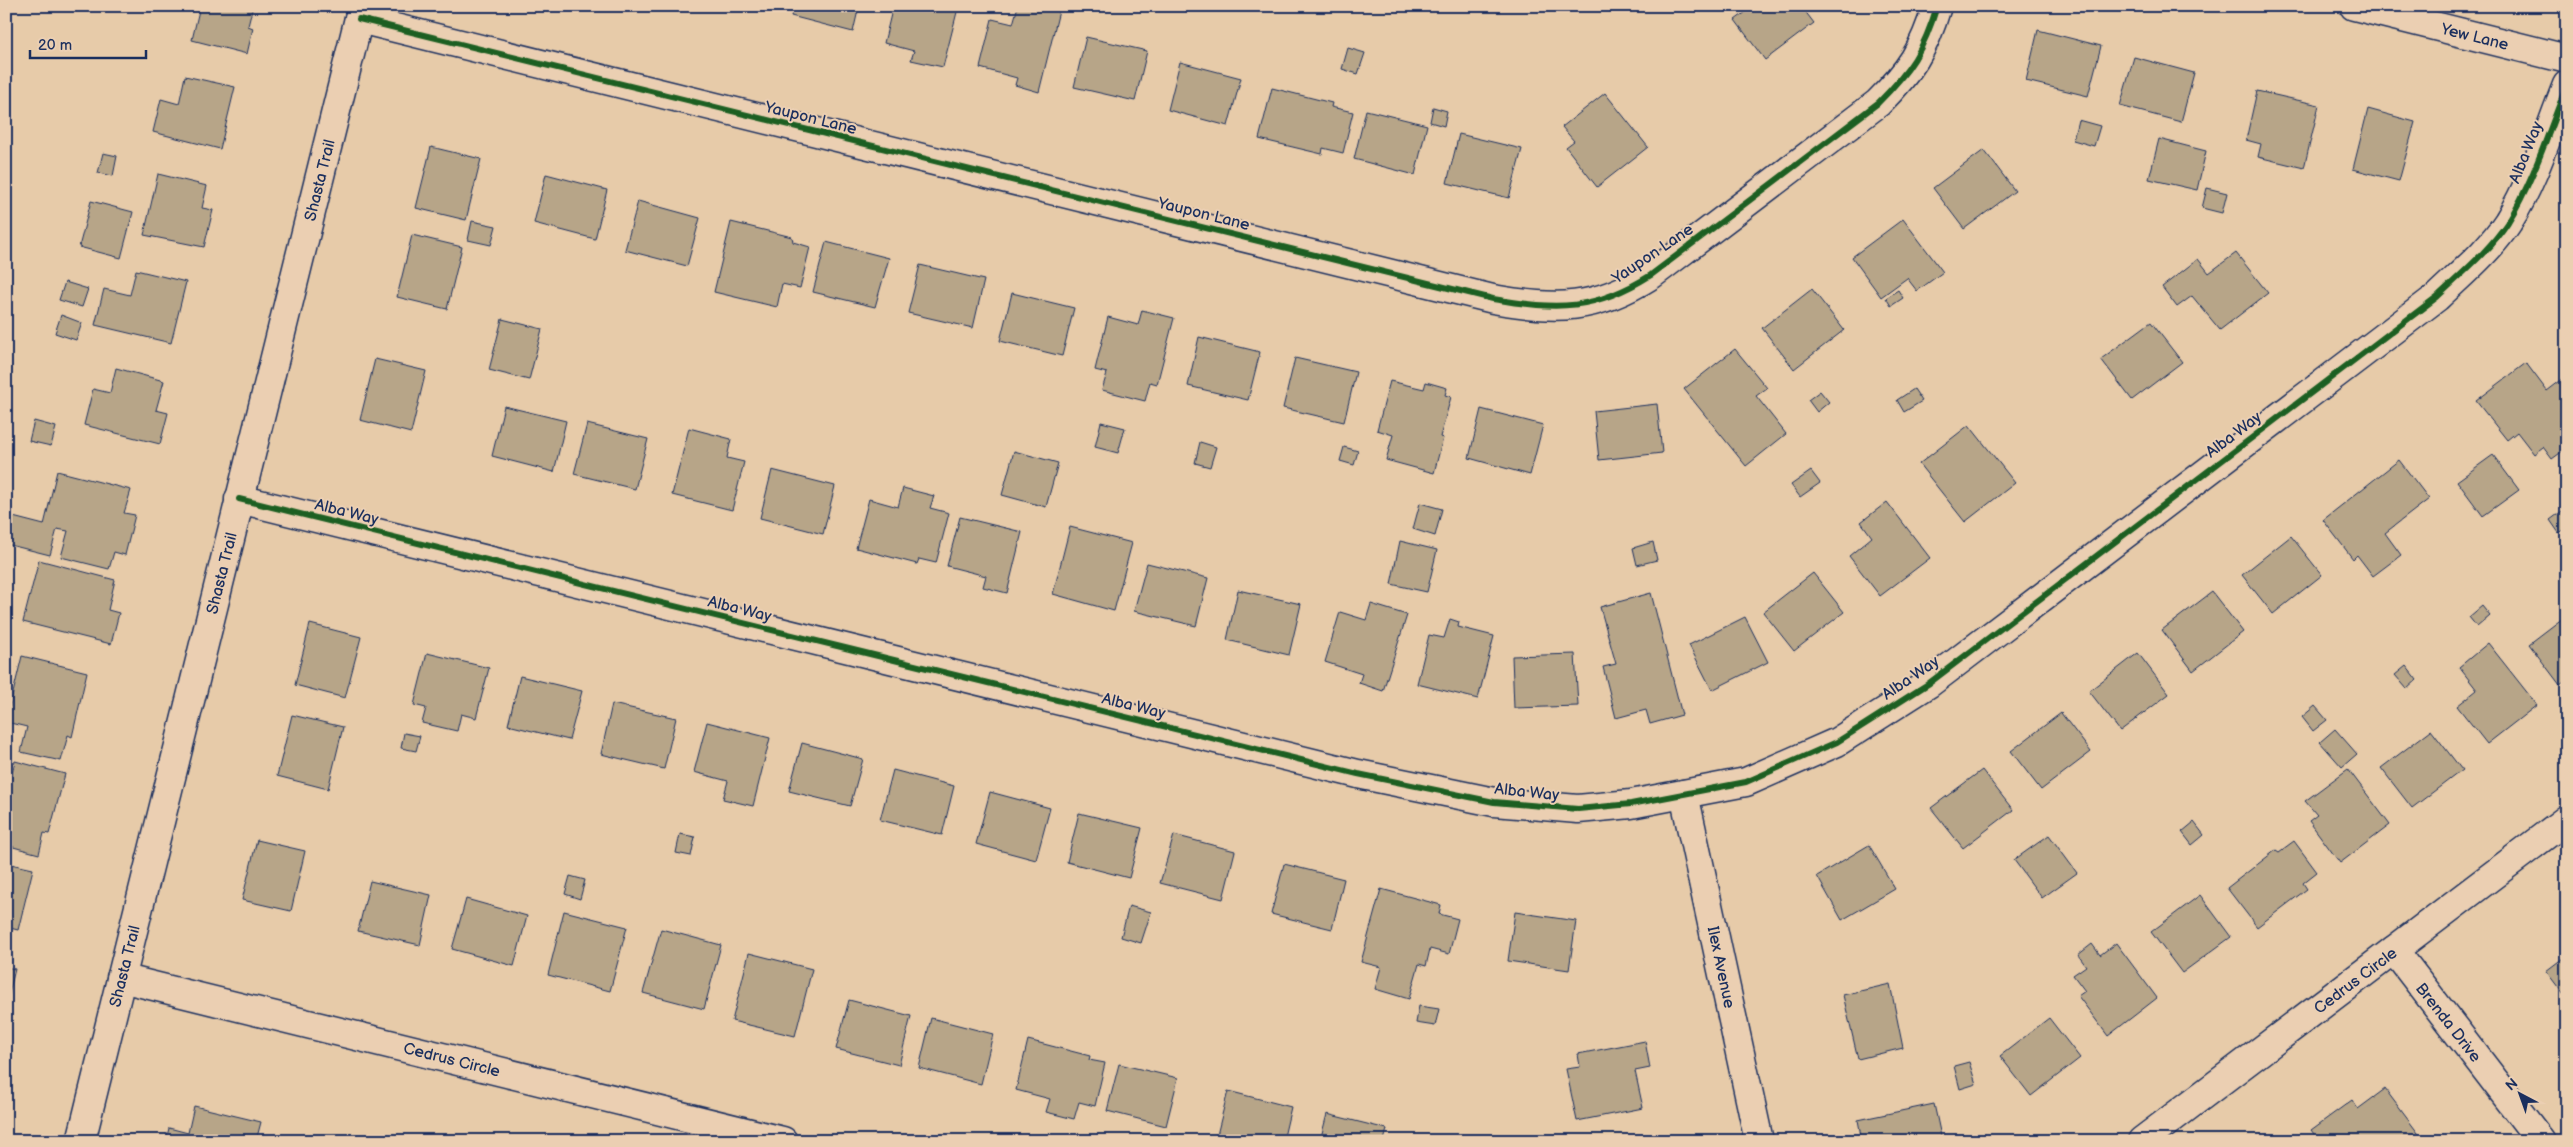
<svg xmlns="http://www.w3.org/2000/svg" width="2573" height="1147" viewBox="0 0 2573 1147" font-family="'Balsamiq Sans',sans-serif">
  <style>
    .building { fill: #b7a588; stroke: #1b2f5e }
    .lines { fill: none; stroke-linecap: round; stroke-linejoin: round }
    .minor-casing { stroke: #1b2f5e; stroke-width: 31 }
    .minor { stroke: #ebcfb2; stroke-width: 28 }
    .cycleway-casing { stroke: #ebcfb2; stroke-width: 9 }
    .cycleway { stroke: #1b5e20; stroke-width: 6 }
    .labels { text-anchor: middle; stroke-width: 4; stroke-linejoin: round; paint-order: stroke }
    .street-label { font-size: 16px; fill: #1b2f5e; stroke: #ebcfb2 }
  </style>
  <rect width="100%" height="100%" fill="#e7cba9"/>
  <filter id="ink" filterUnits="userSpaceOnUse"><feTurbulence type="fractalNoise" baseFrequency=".02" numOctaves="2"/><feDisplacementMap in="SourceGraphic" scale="10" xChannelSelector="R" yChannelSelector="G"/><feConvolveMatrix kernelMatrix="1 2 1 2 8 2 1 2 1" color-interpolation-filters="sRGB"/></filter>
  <g filter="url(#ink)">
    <g class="building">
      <polygon points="200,6 253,6 248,26 253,28 247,54 192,40"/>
      <polygon points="748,6 774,6 772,12"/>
      <polygon points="794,6 859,6 853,32 791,16"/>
      <polygon points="893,6 950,6 958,8 943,67 911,60 914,51 884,43"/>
      <polygon points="1018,6 1037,6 1059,11 1039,92 1015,85 1017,78 980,68 992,19 1013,24"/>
      <polygon points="1754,6 1801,6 1814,23 1765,60 1735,20"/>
      <polygon points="2038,30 2101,46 2088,96 2026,81"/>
      <polygon points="1086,37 1147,51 1135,101 1074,87"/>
      <polygon points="1348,48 1365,53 1358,74 1342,69"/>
      <polygon points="2134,57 2194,73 2181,122 2120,106"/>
      <polygon points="1180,62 1241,78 1228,126 1168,110"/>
      <polygon points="185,76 235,87 220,149 153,132 161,99 179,104"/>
      <polygon points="1272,88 1332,103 1331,107 1353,112 1343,153 1323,148 1322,154 1259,139"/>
      <polygon points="2257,91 2319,105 2304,168 2258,157 2261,144 2246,140"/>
      <polygon points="1605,93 1648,147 1597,187 1566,147 1574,141 1562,127"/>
      <polygon points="1433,107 1447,111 1444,126 1430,122"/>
      <polygon points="2368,109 2415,122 2399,181 2353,169"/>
      <polygon points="1366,110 1427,125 1415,175 1354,159"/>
      <polygon points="2078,120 2100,126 2094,146 2073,140"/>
      <polygon points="1459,134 1522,149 1509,198 1447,183"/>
      <polygon points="2159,139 2206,151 2197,190 2149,179"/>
      <polygon points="431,147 481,159 466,220 416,208"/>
      <polygon points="1984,150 2015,191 1964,229 1933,188"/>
      <polygon points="103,153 117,156 113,176 98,173"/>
      <polygon points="158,174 207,186 202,208 213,210 204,247 144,235"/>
      <polygon points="546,174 607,190 595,239 534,223"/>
      <polygon points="2207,188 2227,193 2222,213 2202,208"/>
      <polygon points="91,201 133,212 121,258 79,247"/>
      <polygon points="638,201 700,218 687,266 625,250"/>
      <polygon points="1903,219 1943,272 1917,291 1907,278 1881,297 1852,257"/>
      <polygon points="472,221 496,226 491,245 468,240"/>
      <polygon points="731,222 792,237 793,242 810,247 800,288 782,284 777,307 714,292"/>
      <polygon points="412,235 462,247 447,309 397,297"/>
      <polygon points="826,242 889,258 875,307 813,292"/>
      <polygon points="2236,253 2268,293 2220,330 2192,296 2177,307 2162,287 2198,259 2209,273"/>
      <polygon points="920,265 984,280 973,328 908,313"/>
      <polygon points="136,270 186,282 171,343 95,325 104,289 130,295"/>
      <polygon points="65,282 88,289 82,307 59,300"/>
      <polygon points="1812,289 1844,330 1794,369 1762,328"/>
      <polygon points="1898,290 1903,298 1891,306 1886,298"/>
      <polygon points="1012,293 1074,308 1062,356 1000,341"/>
      <polygon points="1142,310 1174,318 1157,384 1150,382 1145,401 1102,390 1107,373 1095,370 1108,317 1138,325"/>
      <polygon points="61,315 82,323 76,340 55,333"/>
      <polygon points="502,319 542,329 529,380 489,370"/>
      <polygon points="2151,322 2182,362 2132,400 2101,359"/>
      <polygon points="1199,337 1260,352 1248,400 1188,386"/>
      <polygon points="1735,349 1767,388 1756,396 1786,434 1746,466 1684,389"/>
      <polygon points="1295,358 1356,372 1344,422 1283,408"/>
      <polygon points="375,359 426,371 411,433 360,420"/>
      <polygon points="2526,363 2547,391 2564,378 2567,381 2567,448 2552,459 2543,447 2534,454 2517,432 2507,440 2476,401"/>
      <polygon points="116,368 164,381 156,410 168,413 160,444 84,425 93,389 110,393"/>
      <polygon points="1390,381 1424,389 1426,382 1447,388 1445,395 1451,397 1440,437 1443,438 1434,473 1386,460 1393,435 1377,430"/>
      <polygon points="1914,389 1922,401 1904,412 1897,400"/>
      <polygon points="1820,391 1829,402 1817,412 1808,400"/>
      <polygon points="1657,404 1662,453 1599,460 1594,411"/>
      <polygon points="504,406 566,421 554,472 492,456"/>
      <polygon points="1481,409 1543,425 1530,475 1469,458"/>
      <polygon points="34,421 56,427 51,446 29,441"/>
      <polygon points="1101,422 1125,428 1118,453 1095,447"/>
      <polygon points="587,424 648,439 635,489 574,474"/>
      <polygon points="1969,425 2015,483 1965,522 1919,464"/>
      <polygon points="689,428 731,439 727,458 744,462 732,510 672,495"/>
      <polygon points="1200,442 1216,447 1210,467 1195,463"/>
      <polygon points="1344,447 1358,451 1354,465 1340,461"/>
      <polygon points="1014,451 1058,463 1046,507 1002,495"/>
      <polygon points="2493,455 2519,490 2483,516 2457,481"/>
      <polygon points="2399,460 2429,499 2385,533 2401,555 2373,576 2357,555 2353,559 2323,520"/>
      <polygon points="772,470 835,486 823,534 760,518"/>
      <polygon points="57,471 131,490 124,513 135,515 125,555 114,552 109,569 61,557 68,531 57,529 50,555 6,544 13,517 44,525"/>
      <polygon points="1811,471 1820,483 1800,497 1791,485"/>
      <polygon points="903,488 934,496 930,508 949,513 936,563 919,559 917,564 856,548 869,499 898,507"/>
      <polygon points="1887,502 1930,558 1880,596 1849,556 1872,537 1861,522"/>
      <polygon points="1420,503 1442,509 1435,536 1413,529"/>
      <polygon points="2566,508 2567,528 2559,533 2550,520"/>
      <polygon points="960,517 1022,532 1007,593 983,587 986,576 947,566"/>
      <polygon points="1070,527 1132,543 1114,611 1053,594"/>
      <polygon points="2291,536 2322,575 2273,614 2242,575"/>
      <polygon points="1400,541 1437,550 1427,592 1391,584"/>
      <polygon points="1653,542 1657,560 1637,565 1633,548"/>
      <polygon points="39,560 115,580 108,610 119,613 111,644 23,622"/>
      <polygon points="1147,563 1208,578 1196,626 1134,611"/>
      <polygon points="1813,573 1844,612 1794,651 1763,612"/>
      <polygon points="1238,590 1301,604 1289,655 1227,640"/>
      <polygon points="2212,592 2243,632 2193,671 2162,630"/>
      <polygon points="1651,593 1682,715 1650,724 1646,710 1616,718 1603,667 1616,664 1600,607"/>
      <polygon points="1371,604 1407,615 1383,691 1359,683 1362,674 1325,662 1340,612 1366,620"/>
      <polygon points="2482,606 2490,616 2477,627 2469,617"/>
      <polygon points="2567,615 2567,680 2560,685 2529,644"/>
      <polygon points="1745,617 1768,662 1712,690 1689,645"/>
      <polygon points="1450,619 1459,622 1458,627 1494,636 1478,699 1417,684 1429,635 1444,638"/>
      <polygon points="310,624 361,637 345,698 295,685"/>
      <polygon points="2488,643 2537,705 2487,744 2457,706 2477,690 2459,667"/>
      <polygon points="427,653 489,668 476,718 461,714 457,731 422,723 426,708 414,705"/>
      <polygon points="2138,653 2169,694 2120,731 2089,691"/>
      <polygon points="1575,654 1578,706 1514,708 1512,656"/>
      <polygon points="22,656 87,672 72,737 68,735 61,761 21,752 27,727 6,722"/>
      <polygon points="2406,666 2417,680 2407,689 2395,675"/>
      <polygon points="520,676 582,691 569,740 508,725"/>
      <polygon points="612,704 676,718 664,769 601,754"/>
      <polygon points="2315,706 2327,720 2313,731 2302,717"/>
      <polygon points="2061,713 2091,752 2041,790 2011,751"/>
      <polygon points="292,715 343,727 328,789 277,776"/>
      <polygon points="707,722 770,738 753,806 723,799 728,781 694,772"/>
      <polygon points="2335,729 2357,754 2342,767 2320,742"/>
      <polygon points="2431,730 2462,770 2412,808 2381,768"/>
      <polygon points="404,733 420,736 416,751 401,748"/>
      <polygon points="802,743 863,759 850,806 789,791"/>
      <polygon points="15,761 65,774 49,834 44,833 39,854 6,845 9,825 6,824 6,781 10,782"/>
      <polygon points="2348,769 2390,825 2340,863 2309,821 2317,815 2305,801"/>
      <polygon points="893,770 954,786 942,835 880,820"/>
      <polygon points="1982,770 2013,810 1963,848 1931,808"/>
      <polygon points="990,792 1050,808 1036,860 976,844"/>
      <polygon points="1079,813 1142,828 1129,878 1067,862"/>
      <polygon points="2194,822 2204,835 2192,845 2182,832"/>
      <polygon points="680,834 695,837 691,856 676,853"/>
      <polygon points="1174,835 1235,851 1223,899 1160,883"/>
      <polygon points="2049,835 2077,873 2042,898 2014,860"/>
      <polygon points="257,840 305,851 291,911 242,900"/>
      <polygon points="2294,841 2317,872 2303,883 2307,889 2257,927 2227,888 2276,850 2279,852"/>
      <polygon points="1869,845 1895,889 1842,920 1817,876"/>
      <polygon points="6,863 33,869 18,930 6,927"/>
      <polygon points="1284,864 1344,879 1332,929 1271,914"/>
      <polygon points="570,876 585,880 580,899 565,894"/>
      <polygon points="370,881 431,895 420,945 358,931"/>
      <polygon points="1381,889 1441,905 1439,914 1458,919 1449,954 1430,949 1426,966 1419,964 1409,999 1375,989 1381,967 1361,962"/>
      <polygon points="2200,895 2231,937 2182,973 2151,932"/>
      <polygon points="466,899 527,916 514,966 452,949"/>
      <polygon points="1129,906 1151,912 1141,943 1121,937"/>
      <polygon points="564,911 627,927 610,991 548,975"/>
      <polygon points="1515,912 1576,921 1569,970 1508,961"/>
      <polygon points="661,929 721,945 704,1009 643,993"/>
      <polygon points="2116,943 2157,998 2108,1036 2078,996 2085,991 2073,975 2086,966 2078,955 2092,944 2100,955"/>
      <polygon points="749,953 812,969 795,1036 732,1021"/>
      <polygon points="2567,955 2567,999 2546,971"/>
      <polygon points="6,967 15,969 6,1006"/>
      <polygon points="1890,984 1903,1048 1858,1059 1843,995"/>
      <polygon points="849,1000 911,1016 899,1065 836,1049"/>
      <polygon points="1419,1006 1439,1009 1435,1026 1416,1023"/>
      <polygon points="931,1018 993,1034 981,1084 919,1068"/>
      <polygon points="2049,1018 2080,1058 2031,1096 2000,1056"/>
      <polygon points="1028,1040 1090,1056 1089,1060 1105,1063 1095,1106 1079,1102 1074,1119 1046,1112 1050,1099 1016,1090"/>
      <polygon points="1645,1041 1650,1068 1635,1071 1643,1108 1577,1121 1566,1069 1580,1067 1578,1054"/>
      <polygon points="1969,1062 1976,1084 1960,1089 1954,1066"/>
      <polygon points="1119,1064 1178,1078 1166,1126 1107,1111"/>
      <polygon points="2385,1089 2424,1141 2319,1141 2311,1130 2352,1100 2358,1109"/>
      <polygon points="1228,1091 1291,1107 1283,1141 1216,1139"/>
      <polygon points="1934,1104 1942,1141 1862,1141 1858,1120"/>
      <polygon points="194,1106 261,1122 256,1141 166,1141 169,1128 188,1133"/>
      <polygon points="1327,1114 1387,1129 1384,1141 1320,1141"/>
    </g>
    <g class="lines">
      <defs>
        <g id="minor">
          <polyline points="2354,6 2567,59"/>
          <path d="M359,19L1493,299C1558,310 1594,311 1651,275L1878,103C1910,71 1924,50 1937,6"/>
          <path d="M239,499L1358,774L1494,802L1578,809L1631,804L1746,782L1837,742L1928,684L2437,297C2462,273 2489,251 2508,222C2534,180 2549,130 2567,85"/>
          <polyline points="1684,794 1759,1141"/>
          <polyline points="2394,950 2541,1141"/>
          <polyline points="121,978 783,1141"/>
          <polyline points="81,1141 362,6"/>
          <polyline points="2142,1141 2567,819"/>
        </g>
      </defs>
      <use href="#minor" class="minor-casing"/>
      <use href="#minor" class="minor"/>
      <defs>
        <g id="cycleway">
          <path d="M359,19L1493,299C1558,310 1594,311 1651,275L1878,103C1910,71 1924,50 1937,6"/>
          <path d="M239,499L1358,774L1494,802L1578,809L1631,804L1746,782L1837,742L1928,684L2437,297C2462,273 2489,251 2508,222C2534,180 2549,130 2567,85"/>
        </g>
      </defs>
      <use href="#cycleway" class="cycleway-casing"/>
      <use href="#cycleway" class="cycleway"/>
    </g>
  </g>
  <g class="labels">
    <g class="street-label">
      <text transform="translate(2475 36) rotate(14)" y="6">Yew Lane</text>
      <text transform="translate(811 117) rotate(14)" y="6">Yaupon Lane</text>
      <text transform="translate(2525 152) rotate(-68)" y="6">Alba Way</text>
      <text transform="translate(319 180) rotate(-76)" y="6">Shasta Trail</text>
      <text transform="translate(1204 213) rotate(14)" y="6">Yaupon Lane</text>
      <text transform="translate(1652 253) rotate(-34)" y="6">Yaupon Lane</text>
      <text transform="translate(2233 434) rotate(-37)" y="6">Alba Way</text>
      <text transform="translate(347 511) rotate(14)" y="6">Alba Way</text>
      <text transform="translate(221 573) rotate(-76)" y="6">Shasta Trail</text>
      <text transform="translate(740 608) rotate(14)" y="6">Alba Way</text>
      <text transform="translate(1910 677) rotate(-34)" y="6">Alba Way</text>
      <text transform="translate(1134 705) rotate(14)" y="6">Alba Way</text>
      <text transform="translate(1527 791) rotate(6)" y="6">Alba Way</text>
      <text transform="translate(124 966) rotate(-76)" y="6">Shasta Trail</text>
      <text transform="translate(1722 967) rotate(78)" y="6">Ilex Avenue</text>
      <text transform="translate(2355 980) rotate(-37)" y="6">Cedrus Circle</text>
      <text transform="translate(2449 1022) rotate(52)" y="6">Brenda Drive</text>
      <text transform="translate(452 1059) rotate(14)" y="6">Cedrus Circle</text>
    </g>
  </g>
  <rect width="2573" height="1147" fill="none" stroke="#ebcfb2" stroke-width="25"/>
  <rect x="12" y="12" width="2548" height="1122" fill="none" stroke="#1b2f5e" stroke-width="2" filter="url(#ink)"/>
  <g transform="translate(2520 1094) rotate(319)" stroke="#ebcfb2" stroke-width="4" paint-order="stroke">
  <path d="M0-4L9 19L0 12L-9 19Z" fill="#1b2f5e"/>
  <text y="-8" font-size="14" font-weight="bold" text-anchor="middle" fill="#1b2f5e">N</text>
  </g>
  <path d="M30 50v8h116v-8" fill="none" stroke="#1b2f5e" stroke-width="2.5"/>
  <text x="38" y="50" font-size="15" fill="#1b2f5e" stroke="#ebcfb2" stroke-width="4" paint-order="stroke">20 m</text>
</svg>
